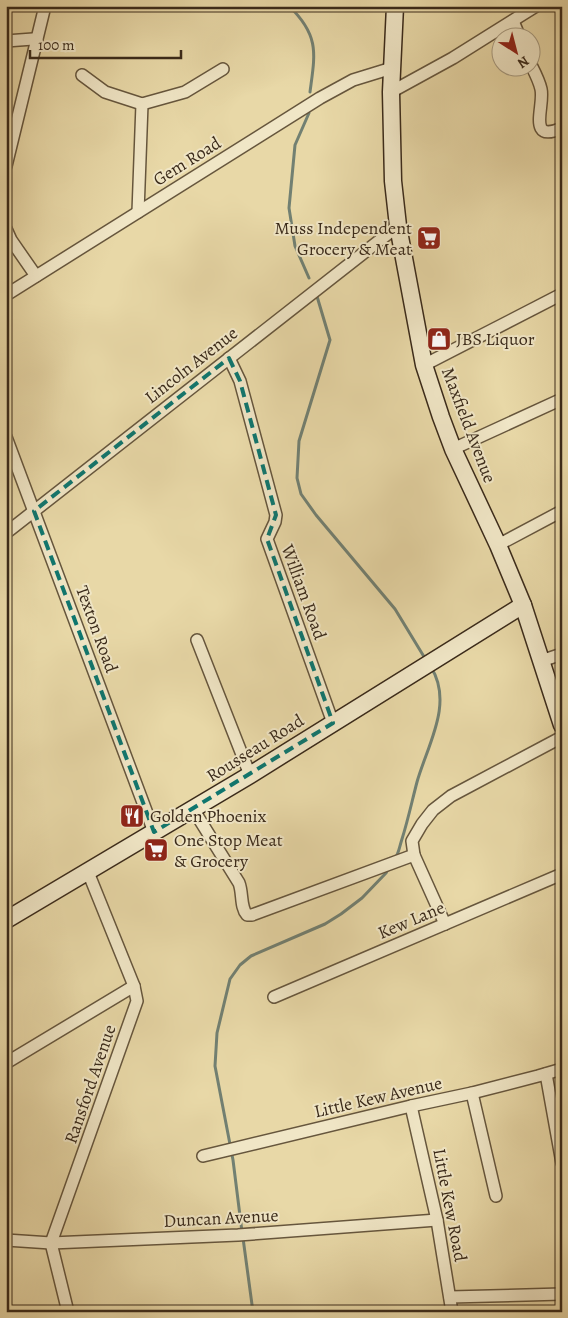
<svg xmlns="http://www.w3.org/2000/svg" width="568" height="1318" viewBox="0 0 568 1318" font-family="Alegreya,serif">
  <style>
    .lines { fill: none; stroke-linecap: round; stroke-linejoin: round }
    .stream { stroke: #728072; stroke-width: 3 }
    .street-casing { stroke: #66563d; stroke-width: 14 }
    .secondary-casing { stroke: #3a2a1a; stroke-width: 19 }
    .street { stroke: #f0e6c6; stroke-width: 11 }
    .secondary { stroke: #f0e6c6; stroke-width: 16 }
    .marked { fill: none; stroke: #0f766e; stroke-width: 4; stroke-dasharray: 10 6; stroke-linejoin: round }
    .labels { text-anchor: middle; stroke-width: 4; stroke-linejoin: round; paint-order: stroke }
    .street-label { font-size: 18px; fill: #3a2a1a; stroke: #f0e6c6 }
    .poi-label { font-size: 18px; fill: #3a2a1a; stroke: #f0e6c6; text-anchor: start }
  </style>
  <rect width="100%" height="100%" fill="#e8d8a7"/>
  <filter id="stains"><feTurbulence type="fractalNoise" baseFrequency=".004" numOctaves="4"/><feColorMatrix values="0 0 0 0 .2 0 0 0 0 .09 0 0 0 0 .02 0 0 0 .5 -.17"/></filter>
  <radialGradient id="worn" r=".72"><stop offset=".6" stop-color="#630" stop-opacity="0"/><stop offset="1" stop-color="#630" stop-opacity=".3"/></radialGradient>
  <g class="lines">
    <g class="stream">
      <path d="M289,6C320,36 315,54 310,92"/>
      <polyline points="309,278 295,246 289,208 295,145 309,113"/>
      <polyline points="316,293 330,340 299,441 297,478 301,494 316,515 395,609 426,660"/>
      <path d="M396,857C399,852 400,845 402,839C408,820 412,801 417,782C427,746 454,704 431,667"/>
      <polyline points="242,1232 233,1160 215,1066 217,1033 230,979 240,965 251,956 325,924 341,914 362,898 386,873 388,869"/>
      <polyline points="243,1238 253,1312"/>
    </g>
    <defs>
      <g id="street">
        <polyline points="513,21 520,38"/>
        <polyline points="6,41 33,39 37,40"/>
        <path d="M530,63C534,71 539,80 541,89C545,106 526,144 562,128"/>
        <polyline points="82,75 105,92 142,104 185,92 223,69"/>
        <polyline points="391,92 453,58 536,6"/>
        <polyline points="6,166 45,6"/>
        <polyline points="138,212 142,104"/>
        <polyline points="6,229 11,240 36,276"/>
        <polyline points="6,295 320,98 353,80 392,68"/>
        <polyline points="229,358 240,381 276,515 275,522 267,539 333,723"/>
        <polyline points="424,365 562,294"/>
        <polyline points="6,437 154,832"/>
        <polyline points="453,449 562,399"/>
        <polyline points="6,533 398,226"/>
        <polyline points="498,545 562,511"/>
        <polyline points="197,640 250,775"/>
        <polyline points="541,661 562,654"/>
        <path d="M193,809L239,883C243,893 240,907 247,915H252L414,855"/>
        <polyline points="445,924 414,855 412,841 422,824 433,810 451,796 562,737"/>
        <polyline points="274,997 562,874"/>
        <polyline points="6,1063 134,986"/>
        <polyline points="546,1074 562,1163"/>
        <polyline points="472,1093 496,1196"/>
        <polyline points="411,1106 437,1220 452,1312"/>
        <polyline points="203,1156 411,1106 472,1093 538,1076 562,1069"/>
        <polyline points="6,1240 51,1243 238,1235 437,1220"/>
        <polyline points="450,1297 562,1294"/>
        <polyline points="68,1312 51,1243 137,1001 134,986 88,872"/>
      </g>
      <g id="secondary">
        <polyline points="395,6 391,92 393,181 398,226 424,365 441,417 453,449 498,545 523,605 562,725"/>
        <polyline points="6,920 250,775 523,605"/>
      </g>
    </defs>
    <use href="#street" class="street-casing"/>
    <use href="#secondary" class="secondary-casing"/>
    <use href="#street" class="street"/>
    <use href="#secondary" class="secondary"/>
  </g>
  <path class="marked" d="M229,358L240,381L276,515L267,539L333,723L154,832L34,511Z"/>
  <defs>
    <symbol id="supermarket-square" viewBox="-11 -11 22 22"><rect x="-9" y="-9" width="18" height="18" rx="4" fill="#8f2418" stroke="#f0e6c6"/><path d="M-6-5.5h2.5l.6 2H6L4.5 2H-2.5L-4.4-4H-6ZM-1.5 3.2a1.3 1.3 0 1 0 .1 0ZM3 3.2a1.3 1.3 0 1 0 .1 0Z" fill="#fff"/></symbol>
    <symbol id="shop-square" viewBox="-11 -11 22 22"><rect x="-9" y="-9" width="18" height="18" rx="4" fill="#8f2418" stroke="#f0e6c6"/><path d="M-5-2.5h2.3a2.7 3.5 0 0 1 5.4 0H5L5.5 6h-11ZM-1.5-2.5h3a1.5 2.3 0 0 0-3 0Z" fill="#fff"/></symbol>
    <symbol id="restaurant-square" viewBox="-11 -11 22 22"><rect x="-9" y="-9" width="18" height="18" rx="4" fill="#8f2418" stroke="#f0e6c6"/><path d="M-5-6h1v4h1v-4h1v4h1v-4h1v5L-1.5 .5V6h-2V.5L-5-1ZM5-6V6H3V1.5H1.5Q1.5-4 5-6Z" fill="#fff"/></symbol>
  </defs>
  <g fill-rule="evenodd">
    <use href="#supermarket-square" x="415" y="224" width="28" height="28"/>
    <use href="#shop-square" x="425" y="325" width="28" height="28"/>
    <use href="#restaurant-square" x="118" y="802" width="28" height="28"/>
    <use href="#supermarket-square" x="142" y="836" width="28" height="28"/>
  </g>
  <g class="labels">
    <g class="street-label">
      <text transform="translate(187 161) rotate(-32)" y="6">Gem Road</text>
      <text transform="translate(191 365) rotate(-38)" y="6">Lincoln Avenue</text>
      <text transform="translate(469 425) rotate(69)" y="6">Maxfield Avenue</text>
      <text transform="translate(304 592) rotate(70)" y="6">William Road</text>
      <text transform="translate(97 629) rotate(70)" y="6">Texton Road</text>
      <text transform="translate(255 748) rotate(-32)" y="6">Rousseau Road</text>
      <text transform="translate(411 920) rotate(-23)" y="6">Kew Lane</text>
      <text transform="translate(90 1084) rotate(-71)" y="6">Ransford Avenue</text>
      <text transform="translate(378 1097) rotate(-13)" y="6">Little Kew Avenue</text>
      <text transform="translate(450 1205) rotate(79)" y="6">Little Kew Road</text>
      <text transform="translate(221 1218) rotate(-3)" y="6">Duncan Avenue</text>
    </g>
    <g class="poi-label">
      <text x="412" y="234" text-anchor="end">Muss Independent<tspan x="412" dy="21">Grocery &amp; Meat</tspan></text>
      <text x="456" y="345">JBS Liquor</text>
      <text x="150" y="822">Golden Phoenix</text>
      <text x="174" y="846">One Stop Meat<tspan x="174" dy="21">&amp; Grocery</tspan></text>
    </g>
  </g>
  <rect width="568" height="1318" fill="none" stroke="#e8d8a7" stroke-width="25"/>
  <rect x="8" y="8" width="553" height="1303" fill="none" stroke="#3a2a1a" stroke-width="2.5"/>
  <rect x="12" y="12" width="543" height="1293" fill="none" stroke="#3a2a1a"/>
  <g transform="translate(516 52) rotate(144)"><circle r="24" fill="#f0e6c6" stroke="#a79b81"/>
  <path d="M0-4L9 19L0 12L-9 19Z" fill="#8f2418"/>
  <text y="-8" font-size="14" font-weight="bold" text-anchor="middle" fill="#3a2a1a">N</text>
  </g>
  <path d="M30 50v8h151v-8" fill="none" stroke="#3a2a1a" stroke-width="2.5"/>
  <text x="38" y="50" font-size="15" fill="#3a2a1a" stroke="#f0e6c6" stroke-width="4" paint-order="stroke">100 m</text>
  <rect width="100%" height="100%" filter="url(#stains)"/>
  <rect width="100%" height="100%" fill="url(#worn)"/>
</svg>
